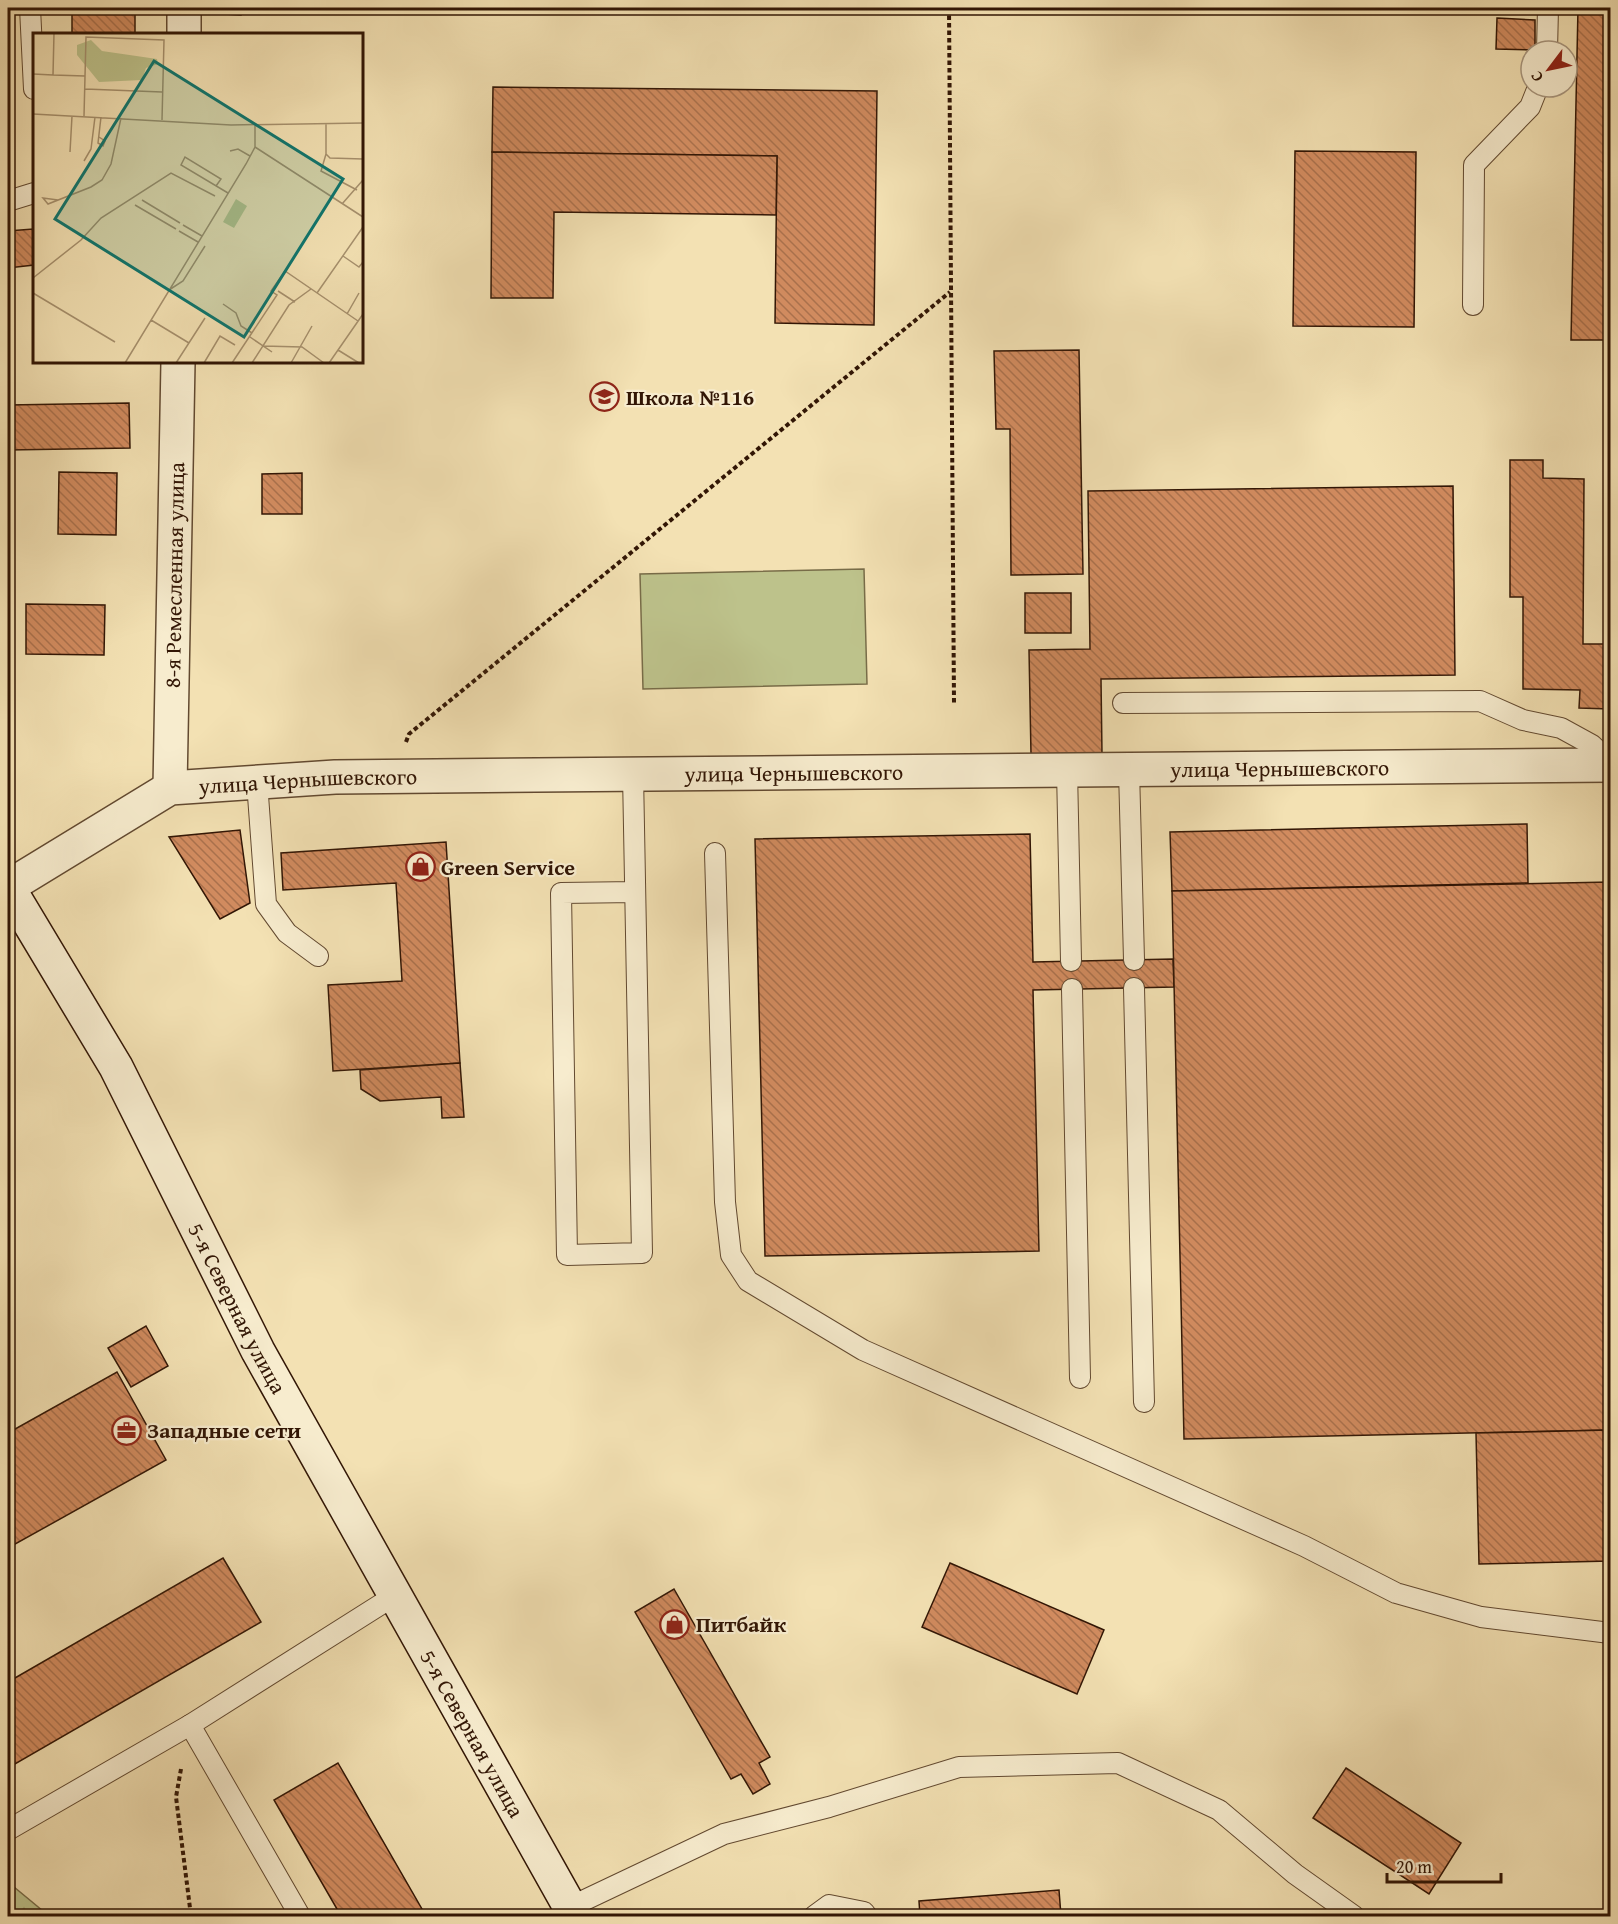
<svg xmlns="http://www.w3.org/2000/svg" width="1618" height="1924" viewBox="0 0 1618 1924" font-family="'Gentium Book Plus',serif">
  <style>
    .forest { fill: url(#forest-firs); stroke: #786c48; stroke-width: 1.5 }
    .park { fill: #bdc28b; stroke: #786c48; stroke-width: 1.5 }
    .building { fill: url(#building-back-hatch); stroke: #321605; stroke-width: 1.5 }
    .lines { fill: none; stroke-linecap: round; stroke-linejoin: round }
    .service-casing { stroke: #624930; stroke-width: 22 }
    .tertiary-casing { stroke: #624930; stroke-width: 36 }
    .secondary-casing { stroke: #321605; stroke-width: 36 }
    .path { stroke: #321605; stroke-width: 4; stroke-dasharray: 4.5 3; stroke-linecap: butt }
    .service { stroke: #f7ecce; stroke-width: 20 }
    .tertiary { stroke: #f7ecce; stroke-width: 33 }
    .secondary { stroke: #f7ecce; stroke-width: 33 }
    .labels { text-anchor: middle; stroke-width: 4.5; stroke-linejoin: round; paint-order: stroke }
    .poi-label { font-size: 22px; font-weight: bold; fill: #321605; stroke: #f7ecce; text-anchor: start }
    .street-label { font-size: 22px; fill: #321605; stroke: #f7ecce }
    .inset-road { fill: none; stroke: #a6906d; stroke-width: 1.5 }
    .view { fill: #0f766e; fill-opacity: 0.15; stroke: #0f766e; stroke-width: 3 }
    .inset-edge { fill: none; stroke: #321605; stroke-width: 3 }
  </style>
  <defs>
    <pattern id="forest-firs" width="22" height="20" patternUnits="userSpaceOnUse" patternTransform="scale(1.5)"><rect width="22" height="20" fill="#bdc28b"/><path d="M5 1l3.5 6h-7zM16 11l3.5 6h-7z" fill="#a3a676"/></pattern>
    <pattern id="building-back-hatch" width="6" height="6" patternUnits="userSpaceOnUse" patternTransform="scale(1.5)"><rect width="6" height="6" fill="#d18b5f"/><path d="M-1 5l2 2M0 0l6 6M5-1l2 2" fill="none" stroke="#aa714c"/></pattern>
  </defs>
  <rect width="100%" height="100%" fill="#f3e1b3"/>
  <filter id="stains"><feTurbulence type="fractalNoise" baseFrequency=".00333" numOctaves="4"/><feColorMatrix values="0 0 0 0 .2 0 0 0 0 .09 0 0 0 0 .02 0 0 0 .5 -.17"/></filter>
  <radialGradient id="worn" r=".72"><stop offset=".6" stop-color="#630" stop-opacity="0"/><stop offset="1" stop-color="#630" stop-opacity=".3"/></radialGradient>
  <polygon class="forest" points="8,1882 49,1916 8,1916"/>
  <polygon class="park" points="864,569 867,684 643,689 640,574"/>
  <g class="building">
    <rect x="72" y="8" width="63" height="26"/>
    <polygon points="206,8 242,8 241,15 206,13"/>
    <polygon points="581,8 648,8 648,12"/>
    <polygon points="1578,8 1610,8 1610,340 1571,340"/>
    <polygon points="1497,18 1535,20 1535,50 1496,49"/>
    <polygon points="493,87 877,91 874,325 775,323 777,156 492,152"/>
    <polygon points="1295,151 1416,152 1414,327 1293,326"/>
    <polygon points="492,152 777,156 776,215 554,212 553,298 491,298"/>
    <polygon points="33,229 34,265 8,268 8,231"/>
    <polygon points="1079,350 1083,574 1011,575 1010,429 996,429 994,351"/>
    <polygon points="129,403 130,448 8,450 8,405"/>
    <polygon points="1510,460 1543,460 1543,478 1584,479 1583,644 1610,644 1610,709 1579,708 1580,690 1523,689 1523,597 1510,597"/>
    <polygon points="59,472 117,473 116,535 58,534"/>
    <polygon points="302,473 302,514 262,514 262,474"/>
    <polygon points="1453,486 1455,675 1101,679 1102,753 1031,754 1029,650 1090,649 1088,491"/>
    <rect x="1025" y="593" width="46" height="40"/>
    <polygon points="26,604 105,605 104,655 26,654"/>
    <polygon points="1527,824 1528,883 1172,891 1170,832"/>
    <polygon points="240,830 250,903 220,919 169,837"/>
    <polygon points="1030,834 1033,962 1173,959 1174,987 1033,990 1039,1251 765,1256 755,839"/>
    <polygon points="446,842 460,1063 333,1071 328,985 402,981 396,883 283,890 281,853"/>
    <polygon points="1610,882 1610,1430 1184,1439 1172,891"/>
    <polygon points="460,1063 464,1117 442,1118 441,1097 380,1101 361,1089 360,1070"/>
    <polygon points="146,1326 168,1366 131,1387 108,1348"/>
    <polygon points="117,1372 166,1460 8,1548 8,1433"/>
    <polygon points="1610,1430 1610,1561 1479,1564 1476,1433"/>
    <polygon points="223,1558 261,1622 8,1768 8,1682"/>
    <polygon points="950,1563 1104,1630 1077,1694 922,1627"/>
    <polygon points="674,1589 770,1757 759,1763 770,1784 753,1794 741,1774 731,1779 635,1612"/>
    <polygon points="338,1763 426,1916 341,1916 274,1800"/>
    <polygon points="1346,1768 1461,1843 1429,1894 1313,1818"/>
    <polygon points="1059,1890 1061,1916 920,1916 919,1901"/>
  </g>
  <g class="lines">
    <defs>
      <g id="service">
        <polyline points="30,8 34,89"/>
        <polyline points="1547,51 1548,8"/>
        <polyline points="8,201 34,193"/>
        <polyline points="1473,305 1474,165 1530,107 1538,87"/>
        <polyline points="1123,703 1480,701 1523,720 1561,728 1592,745 1610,762"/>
        <polyline points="1067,770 1071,961"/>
        <polyline points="1129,770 1134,960"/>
        <polyline points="633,774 642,1253 567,1255 561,893 635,892"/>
        <polyline points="257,782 266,904 287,933 318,956"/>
        <polyline points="715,853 725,1202 731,1255 748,1281 863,1350 1304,1546 1396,1593 1481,1617 1610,1633"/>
        <polyline points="1134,988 1144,1402"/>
        <polyline points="1072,989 1080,1378"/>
        <polyline points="190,1725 300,1916"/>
        <polyline points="8,1830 190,1725 394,1596"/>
        <polyline points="570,1907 724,1834 829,1807 959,1767 1118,1763 1219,1810 1295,1874 1354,1916"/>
        <polyline points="814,1916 829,1905 864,1912 867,1916"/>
      </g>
      <g id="tertiary">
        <polyline points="184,34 184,8"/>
        <path id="s1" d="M170,788L178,362"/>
        <path id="s2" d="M8,887L170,788L335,777L1610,765"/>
      </g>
      <g id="secondary">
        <path id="s3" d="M8,887L116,1067L258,1351L575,1916"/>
      </g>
    </defs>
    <use href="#service" class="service-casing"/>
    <use href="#tertiary" class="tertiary-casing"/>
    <use href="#secondary" class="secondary-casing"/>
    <g class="path">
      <polyline points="949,8 954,703"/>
      <polyline points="406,742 409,734 950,292"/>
      <polyline points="181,1769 176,1797 191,1916"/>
    </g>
    <use href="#service" class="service"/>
    <use href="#tertiary" class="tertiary"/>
    <use href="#secondary" class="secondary"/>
  </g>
  <defs>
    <symbol id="school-ring" viewBox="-11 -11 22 22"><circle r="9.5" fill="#f7ecce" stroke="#8f2418" stroke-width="1.5"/><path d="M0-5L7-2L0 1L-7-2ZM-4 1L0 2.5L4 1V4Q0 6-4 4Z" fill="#8f2418"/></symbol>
    <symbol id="shop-ring" viewBox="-11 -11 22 22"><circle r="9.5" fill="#f7ecce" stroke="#8f2418" stroke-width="1.5"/><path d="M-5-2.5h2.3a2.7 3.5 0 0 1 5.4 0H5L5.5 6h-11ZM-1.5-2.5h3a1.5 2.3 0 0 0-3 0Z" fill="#8f2418"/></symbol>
    <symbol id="office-ring" viewBox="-11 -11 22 22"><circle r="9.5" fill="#f7ecce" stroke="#8f2418" stroke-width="1.5"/><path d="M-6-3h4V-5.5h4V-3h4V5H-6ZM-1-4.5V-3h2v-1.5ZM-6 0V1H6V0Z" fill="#8f2418"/></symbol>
  </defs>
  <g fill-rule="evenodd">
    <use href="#school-ring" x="588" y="380" width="33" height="33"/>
    <use href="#shop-ring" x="404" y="850" width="33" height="33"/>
    <use href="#office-ring" x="110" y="1414" width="33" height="33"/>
    <use href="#shop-ring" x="658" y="1608" width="33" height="33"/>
  </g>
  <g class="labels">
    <g class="poi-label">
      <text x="626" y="405">Школа №116</text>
      <text x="441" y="875">Green Service</text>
      <text x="147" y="1438">Западные сети</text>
      <text x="696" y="1632">Питбайк</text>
    </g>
    <g class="street-label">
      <text dy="8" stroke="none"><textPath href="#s1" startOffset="213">8-я Ремесленная улица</textPath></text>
      <text dy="8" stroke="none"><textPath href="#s2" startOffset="1300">улица Чернышевского</textPath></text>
      <text dy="8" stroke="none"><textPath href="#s2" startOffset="814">улица Чернышевского</textPath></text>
      <text dy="8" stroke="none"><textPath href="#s2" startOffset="328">улица Чернышевского</textPath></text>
      <text dy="8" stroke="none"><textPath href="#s3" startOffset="480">5-я Северная улица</textPath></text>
      <text dy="8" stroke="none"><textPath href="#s3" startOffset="966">5-я Северная улица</textPath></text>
    </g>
  </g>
  <g transform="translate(33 33)">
    <rect width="330" height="330" fill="#f3e1b3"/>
    <path d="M58,7L69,18L124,26L125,31L113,35L109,47L66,49L44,22V12Z" fill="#bdc28b"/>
    <path d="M203,166L214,173L201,195L190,189Z" fill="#bdc28b"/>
    <path class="inset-road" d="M21,0L20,42L52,43M0,41L20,42M52,56L129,59M0,81L198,92L330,90M51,83L53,4L131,7L129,87M293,91V121L297,125L330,126M66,104L72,108L70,113L65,110L68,84M222,114L330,184M197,118L205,116L217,123M37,119L39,83M293,121L288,138L324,157M51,128L58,116L62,84M183,153L188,146L152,124L148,132L195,160M25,167L10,165L15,171L58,154L69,147L78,131L88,85M109,167L147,190M309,171L330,147M102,172L143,196M150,192L169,203M146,198L165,209M310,223L326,234L330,229M0,245L48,207L68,185L138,140L182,163M136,257L150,248L172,213M245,258L262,269M0,260L82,309M284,260L330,194M190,271L203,280L208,293L219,300M314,281L326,260M118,287L156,310M217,304L239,319M230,313L269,314L291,330M305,317L326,330M92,330L213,131L222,114V92M143,330L172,285M171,330L187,303L202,312M199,330L244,262L238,258L252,238L325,288M219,330L256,272L278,256M258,330L279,293M296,330L330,281"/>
    <path class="view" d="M121,28L310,146L211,304L22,186Z"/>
    <rect width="330" height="330" class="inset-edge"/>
  </g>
  <rect width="1618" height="1924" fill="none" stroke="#f3e1b3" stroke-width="30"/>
  <rect x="9" y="9" width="1600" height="1906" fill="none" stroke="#321605" stroke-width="3"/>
  <rect x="15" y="15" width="1588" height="1894" fill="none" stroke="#321605" stroke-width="1.5"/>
  <g transform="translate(1549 69) rotate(238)"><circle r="28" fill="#f7ecce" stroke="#a8967e" stroke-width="1.5"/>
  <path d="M0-4.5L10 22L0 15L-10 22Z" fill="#8f2418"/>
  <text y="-9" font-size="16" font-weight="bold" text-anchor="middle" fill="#321605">С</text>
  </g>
  <path d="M1387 1873v9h114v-9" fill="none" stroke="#321605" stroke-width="3"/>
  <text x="1396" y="1873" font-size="18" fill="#321605" stroke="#f7ecce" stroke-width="4.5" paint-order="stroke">20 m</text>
  <rect width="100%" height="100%" filter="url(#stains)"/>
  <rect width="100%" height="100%" fill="url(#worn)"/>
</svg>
